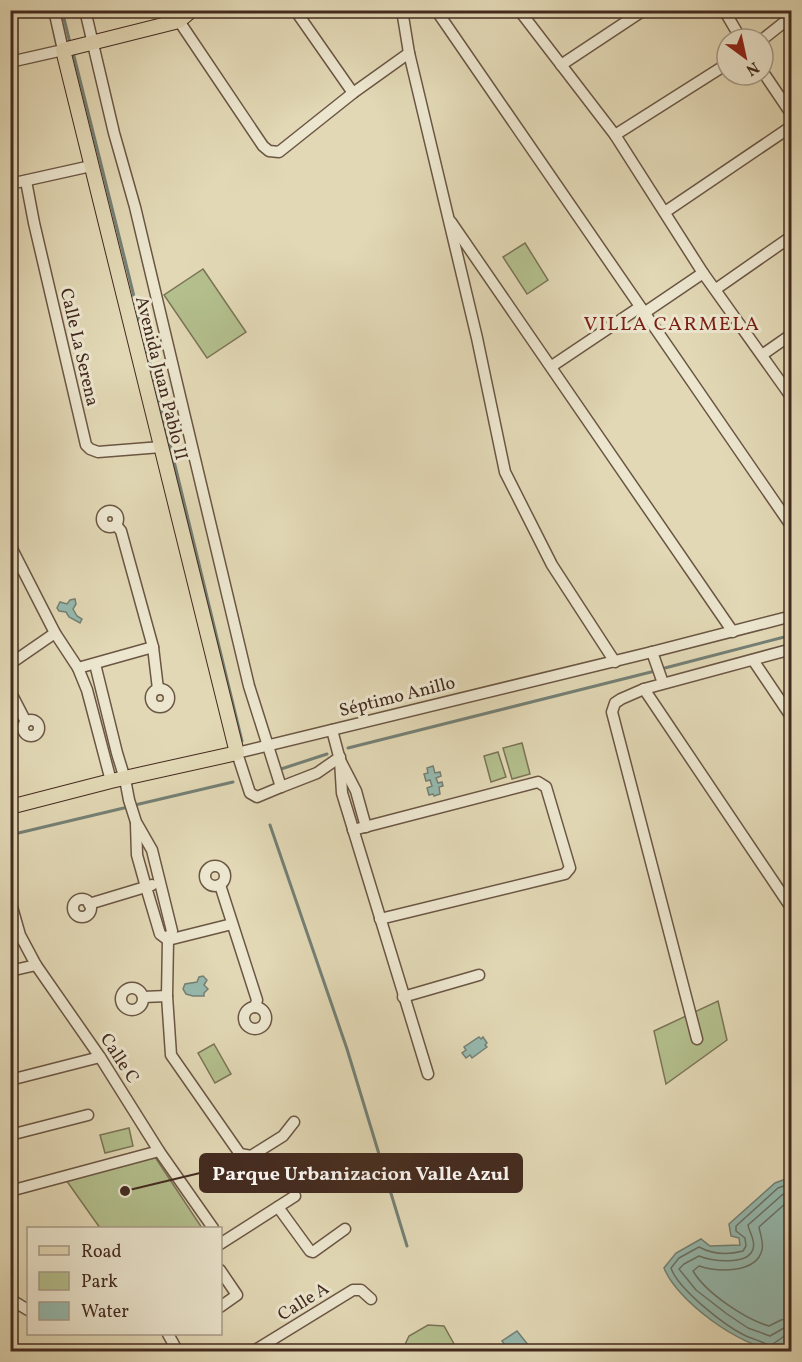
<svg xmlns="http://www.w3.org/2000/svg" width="802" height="1362" viewBox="0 0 802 1362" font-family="Vollkorn,serif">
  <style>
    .green { fill: #b3bf8d; stroke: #7b7456; stroke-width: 1.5 }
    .water { fill: #95b9ae; stroke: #748075; stroke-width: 1.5 }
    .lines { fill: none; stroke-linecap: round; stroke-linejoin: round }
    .shore { stroke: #6c7266; stroke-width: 1.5 }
    .stream { stroke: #748075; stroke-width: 3 }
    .minor-casing { stroke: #6b5644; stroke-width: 13 }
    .major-casing { stroke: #432a1f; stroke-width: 16 }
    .minor { stroke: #ece6cf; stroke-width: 10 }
    .major { stroke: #e2d8b5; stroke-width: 14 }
    .labels { text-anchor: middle; stroke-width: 6; stroke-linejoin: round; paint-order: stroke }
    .street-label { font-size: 18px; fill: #432a1f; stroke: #ece6cf }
    .neighbourhood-label { font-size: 20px; letter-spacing: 1.5px; fill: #7a1f14; stroke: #ece6cf }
    .leader { fill: none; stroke: #432a1f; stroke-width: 2 }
    .callout-dot { fill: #432a1f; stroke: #ece6cf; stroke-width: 2 }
    .callout { fill: #432a1f; stroke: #432a1f; stroke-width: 2 }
    .callout-label { font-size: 20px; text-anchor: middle; font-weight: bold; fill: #fff }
  </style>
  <rect width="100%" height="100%" fill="#e2d8b5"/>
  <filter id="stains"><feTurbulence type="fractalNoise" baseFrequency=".00333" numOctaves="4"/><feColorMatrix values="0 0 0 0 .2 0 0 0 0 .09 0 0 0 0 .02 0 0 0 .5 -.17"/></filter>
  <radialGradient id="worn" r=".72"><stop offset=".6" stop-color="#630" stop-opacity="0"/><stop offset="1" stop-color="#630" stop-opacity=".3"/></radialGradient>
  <g class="green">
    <polygon points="525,243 548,280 527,294 503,257"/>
    <polygon points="203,269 246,332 207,358 164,295"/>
    <polygon points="522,743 530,774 512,779 503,748"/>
    <polygon points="498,752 506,777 491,782 484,756"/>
    <polygon points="718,1001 727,1040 666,1084 654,1031"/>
    <polygon points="214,1044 231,1074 215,1083 198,1053"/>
    <polygon points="129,1128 133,1146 105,1153 100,1135"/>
    <polygon points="155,1157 202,1228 100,1228 66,1180"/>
    <polygon points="428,1325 444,1326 458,1351 402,1351 409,1336"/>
  </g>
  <g class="water">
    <polygon points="75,599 76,604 73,609 77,616 82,619 80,623 69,617 66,612 59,611 57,608 60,602 67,604 70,600"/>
    <polygon points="433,766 435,773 440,772 441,776 436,778 438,783 442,782 443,786 439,787 440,794 434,796 433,794 429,795 427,788 432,786 430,780 426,781 424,774 428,773 427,768"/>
    <polygon points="203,976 207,980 204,985 208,989 204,993 204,996 193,996 186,994 183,989 185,984 197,982 199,977"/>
    <polygon points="479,1037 481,1039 483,1037 487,1043 485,1045 487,1047 472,1058 470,1055 466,1058 462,1053 466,1050 464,1047"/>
    <path d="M791,1177V1338L776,1350C740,1347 677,1301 664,1268L676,1253L701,1239L710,1246L740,1245L739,1238L731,1236L729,1224L775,1183Z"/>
    <polygon points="517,1331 533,1351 509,1351 502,1341"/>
  </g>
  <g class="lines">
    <g class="shore">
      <path d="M792,1183L778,1188L736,1226V1231L745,1238L746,1246L743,1251C728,1255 712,1254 699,1247L679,1258L671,1268C678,1289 724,1325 744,1335C752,1339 762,1341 770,1346L786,1335H792"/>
      <path d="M792,1191L782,1195L748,1225C749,1232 756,1240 753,1249C748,1266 711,1261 699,1256L684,1264L679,1269L696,1290L727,1314L748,1328L770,1336L784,1328L792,1327"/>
      <path d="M792,1201L786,1203L759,1227C760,1234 764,1242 762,1250C756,1274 717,1272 699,1266L693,1271C706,1293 745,1319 769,1326L781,1320L792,1318"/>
    </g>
    <g class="stream">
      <polyline points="62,10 70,43"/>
      <polyline points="73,52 129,276 242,741"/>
      <polyline points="661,669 792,635"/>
      <polyline points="348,748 655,671"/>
      <polyline points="281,769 327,754"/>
      <polyline points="135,805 233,782"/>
      <polyline points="270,825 347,1049 407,1246"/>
      <polyline points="10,835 128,807"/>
    </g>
    <defs>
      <g id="minor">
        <polyline points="85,10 114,133 135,207 249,686 281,787 317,773 340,757"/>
        <polyline points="295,10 353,93"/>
        <polyline points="402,10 409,53 477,338 505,472 552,565 615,662"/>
        <polyline points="436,10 792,527"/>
        <polyline points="519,10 615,135 703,273 792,398"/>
        <polyline points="724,10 741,39"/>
        <polyline points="179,21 263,146 269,151 279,152 353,93 409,53"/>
        <polyline points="763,39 792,16"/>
        <polyline points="10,62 63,50 54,10"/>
        <polyline points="561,65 644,10"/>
        <polyline points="763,72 792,115"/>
        <polyline points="615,135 727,64"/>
        <polyline points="26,181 34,223 86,445 90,449 98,452 161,447"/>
        <polyline points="10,184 91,166"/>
        <polyline points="665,212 792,126"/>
        <polyline points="451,222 733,632"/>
        <polyline points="716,289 792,236"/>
        <polyline points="644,313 703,273"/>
        <polyline points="762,355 792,334"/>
        <polyline points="552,366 640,307"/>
        <circle cx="110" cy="519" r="8"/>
        <polyline points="116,525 121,531 153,647 158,689"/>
        <polyline points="10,545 55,633 78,668 87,690 111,781"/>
        <polyline points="652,652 663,683"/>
        <polyline points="753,660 792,718"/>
        <polyline points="10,664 55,633"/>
        <polyline points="95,664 117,753 125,779 129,800 136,822 152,850 172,931 168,940 167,996 171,1055 240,1154 251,1156 283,1136 294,1122"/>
        <polyline points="78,668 153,647"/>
        <circle cx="160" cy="698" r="9"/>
        <polyline points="644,689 792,909"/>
        <polyline points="10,691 26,722"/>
        <circle cx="31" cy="728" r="8"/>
        <polyline points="332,730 340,760 342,793 428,1074"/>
        <polyline points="340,760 356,791 366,827"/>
        <polyline points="281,787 257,797 250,793 237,753 652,652 792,616"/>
        <polyline points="136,824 137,855 146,887 160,934 168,940"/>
        <polyline points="353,830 538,782 546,787 570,868 565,874 380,919"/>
        <circle cx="215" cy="876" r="10"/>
        <polyline points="220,885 257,1000 255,1007"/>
        <circle cx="82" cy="908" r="9"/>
        <polyline points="10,900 20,935 36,965 100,1057 159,1151 213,1228"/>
        <polyline points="89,904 152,885"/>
        <polyline points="168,940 232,924"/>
        <polyline points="10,971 36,965"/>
        <circle cx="132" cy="999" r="11"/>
        <polyline points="143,997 167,996"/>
        <polyline points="403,997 479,975"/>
        <circle cx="255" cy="1018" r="11"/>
        <polyline points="697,1039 612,712 615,703 621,699 644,689 792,649"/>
        <polyline points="10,1080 100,1057"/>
        <polyline points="10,1135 88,1115"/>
        <polyline points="10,1191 159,1151"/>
        <polyline points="278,1207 310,1251 313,1252 345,1229"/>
        <polyline points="220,1244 295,1196"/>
        <polyline points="220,1270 237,1295 220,1307"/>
        <polyline points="10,1299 28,1310"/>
        <polyline points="168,1334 178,1352"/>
        <polyline points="252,1352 353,1290 361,1290 371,1299"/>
      </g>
      <polyline id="major" points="10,807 111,781 237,753 63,50 179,21 192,10"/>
    </defs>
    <use href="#minor" class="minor-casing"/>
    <use href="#major" class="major-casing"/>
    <use href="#minor" class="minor"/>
    <use href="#major" class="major"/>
  </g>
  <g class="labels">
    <g class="street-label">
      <text transform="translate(80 347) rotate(77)" y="6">Calle La Serena</text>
      <text transform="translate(162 378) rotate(76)" y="6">Avenida Juan Pablo II</text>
      <text transform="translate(397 696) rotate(-14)" y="6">Séptimo Anillo</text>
      <text transform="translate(120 1058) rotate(57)" y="6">Calle C</text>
      <text transform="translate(303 1301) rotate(-32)" y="6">Calle A</text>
    </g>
    <g class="neighbourhood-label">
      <text x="672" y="330">VILLA CARMELA</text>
    </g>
  </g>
  <path class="leader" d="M125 1191L200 1173"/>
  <circle class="callout-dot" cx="125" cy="1191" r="6"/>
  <rect class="callout" x="200" y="1154" width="322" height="38" rx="6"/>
  <g class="callout-label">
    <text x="361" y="1180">Parque Urbanizacion Valle Azul</text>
  </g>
  <rect width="802" height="1362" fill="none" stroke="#e2d8b5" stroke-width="36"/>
  <rect x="12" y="12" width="778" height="1338" fill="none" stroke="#432a1f" stroke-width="3"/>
  <rect x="18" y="18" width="766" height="1326" fill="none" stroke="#432a1f" stroke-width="1.5"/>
  <rect x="27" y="1227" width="195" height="108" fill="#ece6cf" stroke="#a89b89" stroke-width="1.5"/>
  <rect x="39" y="1246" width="30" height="9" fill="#e2d8b5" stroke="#a89b89" stroke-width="1.5"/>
  <text x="81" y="1257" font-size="18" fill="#432a1f">Road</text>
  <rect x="39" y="1272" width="30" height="18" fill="#b3bf8d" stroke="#a89b89" stroke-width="1.5"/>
  <text x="81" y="1287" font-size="18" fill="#432a1f">Park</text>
  <rect x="39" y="1302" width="30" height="18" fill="#95b9ae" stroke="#a89b89" stroke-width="1.5"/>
  <text x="81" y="1317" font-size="18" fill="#432a1f">Water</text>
  <g transform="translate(745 57) rotate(147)"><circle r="28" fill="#ece6cf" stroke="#a89b89" stroke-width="1.5"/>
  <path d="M0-4.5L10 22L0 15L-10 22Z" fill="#8f2418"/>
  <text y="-9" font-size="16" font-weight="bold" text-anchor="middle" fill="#432a1f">N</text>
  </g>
  <rect width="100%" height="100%" filter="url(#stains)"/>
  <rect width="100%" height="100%" fill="url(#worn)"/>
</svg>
